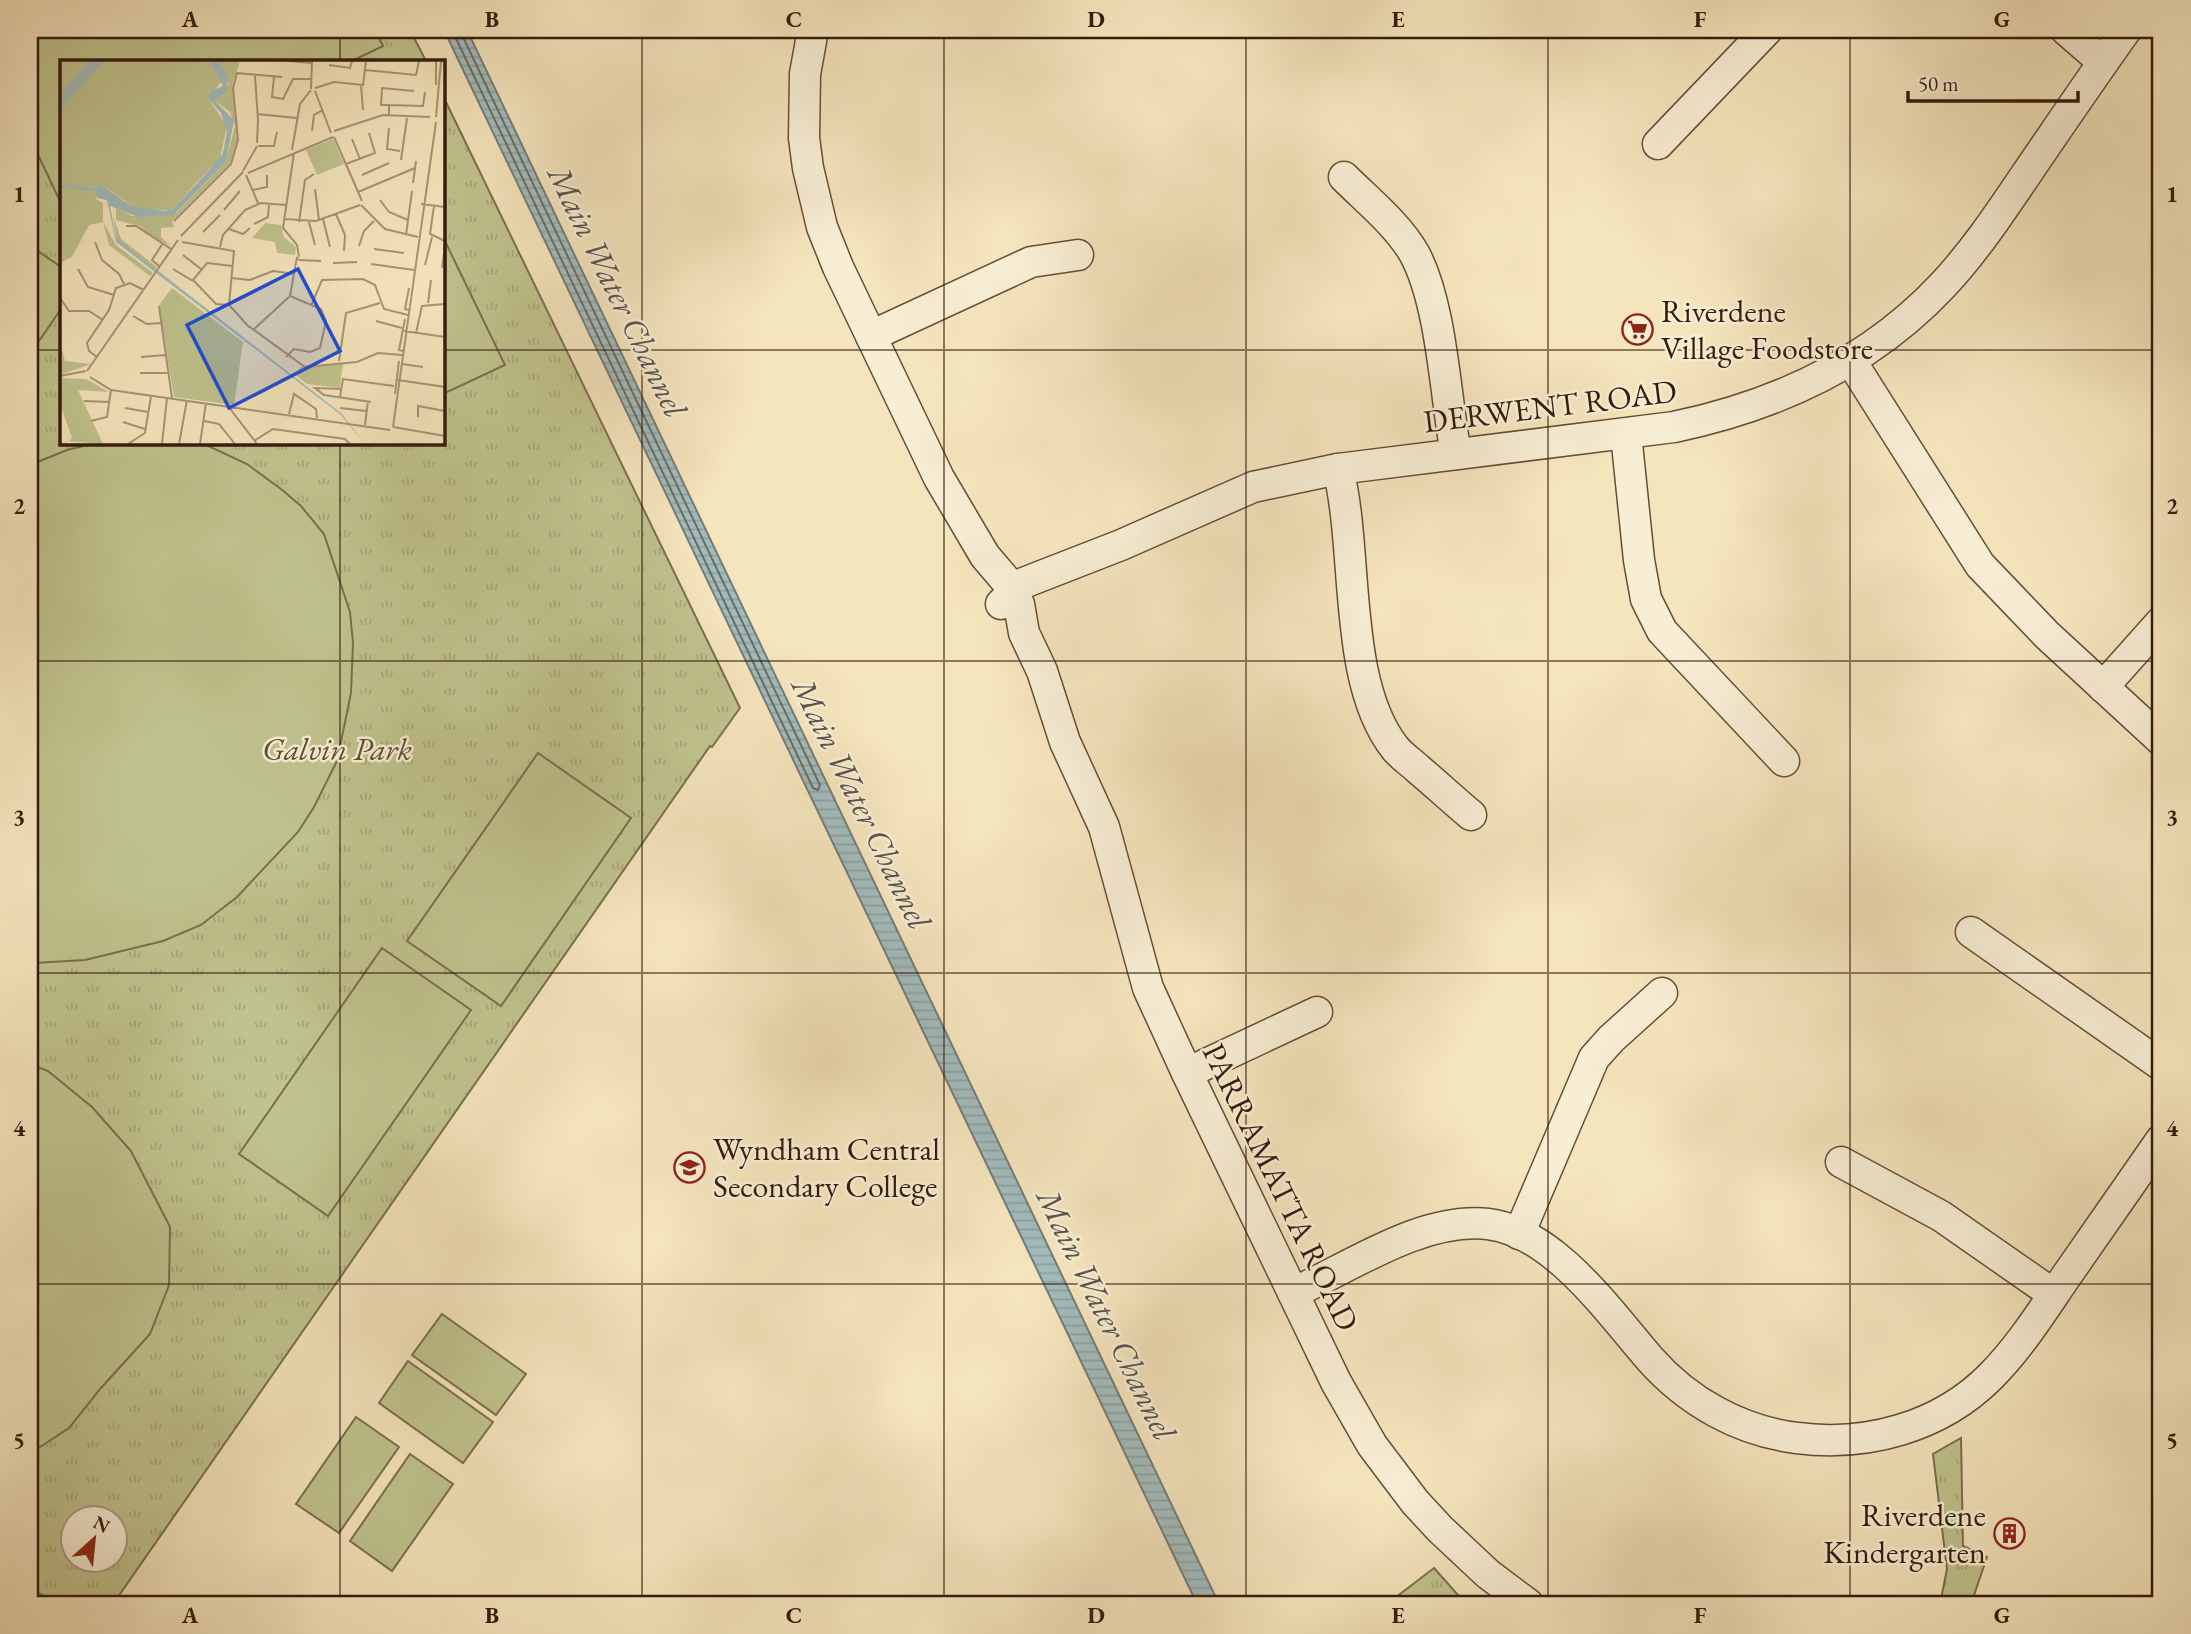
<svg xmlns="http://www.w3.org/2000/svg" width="2191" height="1634" viewBox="0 0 2191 1634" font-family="'EB Garamond',serif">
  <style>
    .park { fill: url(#park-tufts); stroke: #7a6f4e; stroke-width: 2; fill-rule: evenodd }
    .pitch { fill: #c0c38e; stroke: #7a6f4e; stroke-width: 2 }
    .water { fill: url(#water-rules); stroke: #767c77; stroke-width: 2 }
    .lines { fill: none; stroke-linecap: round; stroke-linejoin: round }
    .shore { stroke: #6c6c65; stroke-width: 2 }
    .minor-casing { stroke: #654e39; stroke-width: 33 }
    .minor { stroke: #f8eed4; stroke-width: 30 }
    .grid { fill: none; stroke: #351b0d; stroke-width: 2; stroke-opacity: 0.55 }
    .labels { text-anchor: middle; stroke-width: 5; stroke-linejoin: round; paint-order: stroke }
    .poi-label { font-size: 32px; fill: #351b0d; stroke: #f8eed4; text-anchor: start }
    .street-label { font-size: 32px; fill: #351b0d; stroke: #f8eed4 }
    .park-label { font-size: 32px; font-style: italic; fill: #5f4d34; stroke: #f8eed4 }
    .water-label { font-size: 33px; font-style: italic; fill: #5b534b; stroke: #f8eed4 }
    .inset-road { fill: none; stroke: #a89477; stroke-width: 2 }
    .view { fill: #1d4ed8; fill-opacity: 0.15; stroke: #1d4ed8; stroke-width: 3.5 }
    .inset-edge { fill: none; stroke: #351b0d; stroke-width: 3.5 }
    .neatline { fill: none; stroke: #351b0d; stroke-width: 2.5 }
    .grid-label { font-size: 23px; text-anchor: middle; font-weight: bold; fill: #351b0d }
  </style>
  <defs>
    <pattern id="park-tufts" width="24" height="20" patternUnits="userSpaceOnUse" patternTransform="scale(1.75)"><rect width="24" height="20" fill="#c0c38e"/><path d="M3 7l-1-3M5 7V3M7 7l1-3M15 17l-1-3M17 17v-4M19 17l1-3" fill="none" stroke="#a6a779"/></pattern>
    <pattern id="water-rules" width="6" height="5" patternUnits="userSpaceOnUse" patternTransform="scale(1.75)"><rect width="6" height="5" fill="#a2bcbd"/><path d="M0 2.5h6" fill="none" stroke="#8ca1a1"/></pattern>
  </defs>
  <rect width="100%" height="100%" fill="#f5e5bd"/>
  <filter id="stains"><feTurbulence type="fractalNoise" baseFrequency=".00286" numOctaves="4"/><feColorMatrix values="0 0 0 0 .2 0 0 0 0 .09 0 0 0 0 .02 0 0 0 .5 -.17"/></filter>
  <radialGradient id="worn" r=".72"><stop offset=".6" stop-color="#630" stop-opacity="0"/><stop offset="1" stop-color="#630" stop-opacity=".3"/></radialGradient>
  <g class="park">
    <path d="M30,30H410L426,61H61V443H443V96L740,708L712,747L710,746L113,1604H55L30,1587ZM74,1518H116V1560H74Z"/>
    <polygon points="1961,1438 1963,1546 1987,1557 1971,1604 1940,1604 1947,1569 1933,1454"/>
    <polygon points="1434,1568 1457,1594 1470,1604 1387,1604"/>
  </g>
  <g class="pitch">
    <polygon points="30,30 375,30 383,46 352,61 61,61 61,203 30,138"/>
    <polygon points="443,237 505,365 443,394"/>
    <polygon points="38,251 61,267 61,309 30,354 30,263"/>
    <polygon points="96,443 202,443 247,464 281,489 301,506 324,534 350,612 353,643 351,693 337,761 314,807 298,832 237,897 201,925 163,941 85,960 33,963 30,963 30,465 67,450"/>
    <polygon points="538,753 631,818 501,1006 407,941"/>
    <polygon points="382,948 471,1010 328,1216 239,1154"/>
    <polygon points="30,1064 48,1071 92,1107 131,1151 170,1227 169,1285 150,1334 101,1388 69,1428 34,1451 30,1450"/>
    <polygon points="442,1314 526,1374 496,1415 412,1355"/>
    <polygon points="408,1361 493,1422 463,1463 379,1403"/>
    <polygon points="356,1417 399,1447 339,1533 296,1504"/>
    <polygon points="410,1454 453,1484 392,1571 350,1541"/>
  </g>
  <polygon class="water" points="444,30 467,30 1219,1604 1197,1604"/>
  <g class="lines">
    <polyline class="shore" points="452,30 813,788 818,790 820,785 462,35 462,30"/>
    <defs>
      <g id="minor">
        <polyline points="813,30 805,74 804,138 808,168 822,227 838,267 939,478 985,556 1008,583 1019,604 1024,633 1042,671 1065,742 1104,827 1148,988 1187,1073 1336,1382 1372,1445 1415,1502 1440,1529 1488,1574 1528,1604"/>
        <polyline points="2066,30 2103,62"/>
        <polyline points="1658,144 1767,30"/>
        <path d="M1344,177C1368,201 1397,224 1414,253C1442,304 1445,395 1456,454"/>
        <polyline points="871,336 1031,262 1078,255"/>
        <polyline points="1851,361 1980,565 2047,635 2161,740"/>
        <polyline points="1626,434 1639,560 1646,599 1662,631 1784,761"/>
        <path d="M1338,469C1359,551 1342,681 1395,748C1401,756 1411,762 1418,769C1436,784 1453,800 1471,815"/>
        <path d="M1001,604L1021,584L1121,545L1253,487L1338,469L1674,427C1775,406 1871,362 1943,285C1973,253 1998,216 2023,179C2057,129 2091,79 2126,30"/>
        <polyline points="2103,687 2161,622"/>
        <polyline points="1971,932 2161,1065"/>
        <polyline points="1187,1073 1317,1012"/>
        <polyline points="1841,1162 1941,1216 2053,1294"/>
        <polyline points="1519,1234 1594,1058 1611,1039 1662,993"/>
        <path d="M1293,1293C1352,1266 1422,1217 1488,1224C1554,1232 1609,1312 1650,1359C1688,1402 1740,1431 1797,1438C1867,1447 1940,1427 1990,1377C2020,1347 2043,1310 2067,1275C2098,1230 2130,1185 2161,1140"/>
      </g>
    </defs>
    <use href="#minor" class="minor-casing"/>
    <use href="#minor" class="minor"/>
  </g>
  <path class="grid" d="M340,30V61M642,30V1604M944,30V1604M1246,30V1604M1548,30V1604M1850,30V1604M30,350H61M443,350H2161M340,443V1604M30,661H2161M30,973H2161M30,1284H2161"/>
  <defs>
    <symbol id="supermarket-ring" viewBox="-11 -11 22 22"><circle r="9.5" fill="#f8eed4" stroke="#8f2418" stroke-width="1.5"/><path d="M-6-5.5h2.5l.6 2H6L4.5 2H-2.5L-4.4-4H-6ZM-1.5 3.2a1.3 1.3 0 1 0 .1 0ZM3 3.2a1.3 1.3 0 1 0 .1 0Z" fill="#8f2418"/></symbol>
    <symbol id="school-ring" viewBox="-11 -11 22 22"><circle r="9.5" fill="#f8eed4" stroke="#8f2418" stroke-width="1.5"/><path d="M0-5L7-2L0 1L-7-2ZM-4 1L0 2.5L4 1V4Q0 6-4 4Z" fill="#8f2418"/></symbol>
    <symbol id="building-ring" viewBox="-11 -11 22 22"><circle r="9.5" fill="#f8eed4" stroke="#8f2418" stroke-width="1.5"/><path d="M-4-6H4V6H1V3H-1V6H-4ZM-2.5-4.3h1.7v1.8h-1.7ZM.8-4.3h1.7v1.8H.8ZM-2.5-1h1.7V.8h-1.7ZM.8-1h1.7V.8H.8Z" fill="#8f2418"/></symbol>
  </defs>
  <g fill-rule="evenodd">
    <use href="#supermarket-ring" x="1620" y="312" width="35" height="35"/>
    <use href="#school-ring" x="672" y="1150" width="35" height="35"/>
    <use href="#building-ring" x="1992" y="1516" width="35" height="35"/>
  </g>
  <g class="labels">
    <g class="poi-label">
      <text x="1661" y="322">Riverdene<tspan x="1661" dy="37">Village Foodstore</tspan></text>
      <text x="713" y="1160">Wyndham Central<tspan x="713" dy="37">Secondary College</tspan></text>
      <text x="1986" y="1526" text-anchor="end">Riverdene<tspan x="1986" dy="37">Kindergarten</tspan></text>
    </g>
    <g class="street-label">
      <text transform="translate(1550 406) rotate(-7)" y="11">DERWENT ROAD</text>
      <text transform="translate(1281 1187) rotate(64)" y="11">PARRAMATTA ROAD</text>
    </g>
    <g class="park-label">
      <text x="337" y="760">Galvin Park</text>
    </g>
    <g class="water-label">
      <text transform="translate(618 291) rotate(64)" y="12">Main Water Channel</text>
      <text transform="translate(862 803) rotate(64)" y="12">Main Water Channel</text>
      <text transform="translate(1107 1314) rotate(64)" y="12">Main Water Channel</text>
    </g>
  </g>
  <g transform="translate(60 60)">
    <rect width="385" height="385" fill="#f5e5bd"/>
    <path d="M0,1H150L162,21L148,38L167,66L160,98L110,150L76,148L39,123L0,122ZM53,156L61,179L97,207L94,210L57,181ZM43,162L56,185L93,213L90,216L49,185Z" fill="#c0c38e"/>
    <path d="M42,121L75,145L97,149L109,147L135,124L113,149L95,151L71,146Z" fill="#c0c38e"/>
    <path d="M157,1H180L172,25L177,81L170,103L112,161L114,167L101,168V177L111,186L93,178L79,166L56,160V148L72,156L116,154L166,101L175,66L170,52L154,40L163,35L168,24ZM273,79L284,104L257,115L246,90ZM26,121L39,123L36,139L43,143V162L29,165L12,197L0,203V122ZM205,163L221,165L224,177L236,187L235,195L217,193L215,182L192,178ZM112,228L183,282L174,345L114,337L99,245ZM0,282L5,301L31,304L0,315ZM283,303L280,328L247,324L236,315L240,307ZM0,318L26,319L49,332L18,330L43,384L9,381L12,378L0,344Z" fill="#c0c38e"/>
    <path d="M103 245a10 10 0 1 1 20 0a10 10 0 1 1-20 0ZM127,242L148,258L136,274L115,259ZM106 283a13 13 0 1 1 26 0a13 13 0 1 1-26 0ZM137 298a14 14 0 1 1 28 0a14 14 0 1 1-28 0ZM112 322a12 12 0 1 1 24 0a12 12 0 1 1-24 0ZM144 329a12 12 0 1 1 24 0a12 12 0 1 1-24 0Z" fill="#c0c38e"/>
    <path d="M29,1H44L0,50V35ZM150,1H157L168,16L166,33L154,40L174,60L166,101L114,155L78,157L50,146L56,178L282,354L305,384L281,355L56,182L47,140L37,138L35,130H19L9,126L1,129L5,156L0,165L4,157L0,126L6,124L36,129L39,123L71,146L103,151L113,149L151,108L163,93L167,71L161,53L148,38L151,31L163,26Z" fill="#a2bcbd"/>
    <path class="inset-road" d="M228,1L252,3M269,5L290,8L292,1M305,10L356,15L359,1M195,16L198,60M214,17L212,37L223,39L233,19H251M301,25L303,50M376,25V1M255,28L274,22L303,25L306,1M251,29L252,1M255,31L271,73M329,45H321L322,28L354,31M197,54L237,58M329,55V45L363,46L365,32M376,57L381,1M329,68L327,89L340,91M252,71L254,55L263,50M274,71L323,55L370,57M274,77L302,141M292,79L300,99M197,83L198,60M198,86H214L217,72M232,90L240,44L251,30M234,93L223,168L237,185L239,197M341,100L347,58M286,104L315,93L309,73M183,111L197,86M188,113L273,77M186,115L198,143M302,115L329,103M353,123L356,101M255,129L259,160M193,130L207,127V115M298,132L355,108M320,140L329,152L348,160M361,144L385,147M301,145L325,169L358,177M374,146L370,174L385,181M164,150L180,131M276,154L285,175L284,191M224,159L256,161L300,145M263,159L270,187M114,161L171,104L178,80L173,28L177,13L222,17M239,162L245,120L254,114M249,162L255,185M194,164L208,157L209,144M66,166H76L111,189M169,169L183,174L190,168M143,172L160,155M346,175L352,131M121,176L183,112M35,182L42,200L59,214L64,224M122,182L174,191L169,245L189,267M299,186L304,171L314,161M160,187L163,175L185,150L201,143L226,145M314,189L344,193M123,195L141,209M239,200L261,201M273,203L297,202M311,204L354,210M365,205L372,177M99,206L92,200L103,183M382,208L385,185M18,209L28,227L54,235M113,209L133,221M171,218L190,220L213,211L235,214M0,238L9,251H29L43,260M368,243L371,220M169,245L156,244L133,220L147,203L173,206M99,246L112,338M251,246L262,220L303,219L315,225L324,249L348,255M349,250L345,249L349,228M73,256L87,264L101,263M316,261L342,268M187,265L245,307L297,302L318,293L342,295M193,270L230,236L237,197L238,200M344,271L385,277M356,273L362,246L385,244M343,291L339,290L345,259M37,297L29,291L27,283L49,250L56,228L70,223L84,230M81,297L106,295M226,297L234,289L250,292L260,288L266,261L261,249L230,236M279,301L286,253L320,243M342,304L363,307M27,311L118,180M80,313H109M0,316L26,311M30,317L51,330L330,370M338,320L385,327M281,329L255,328L264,335L311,342M335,334L339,301M280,337L283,319L334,326M24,341L49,342M168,346L197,384M65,348L88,352M280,348L306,351M229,354L234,334L256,349L257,358M358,357V346L385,351M31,361L47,357L51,330M144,361L159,364L175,384M63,362L85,369M305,365L308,341M333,367L385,376M333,367L376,62M194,381L213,369L285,379L290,384M68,384L85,373L91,336M102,384L107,338M119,384L127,340M140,384L146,343"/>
    <path class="view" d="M238,209L280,291L169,348L127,265Z"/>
    <rect width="385" height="385" class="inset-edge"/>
  </g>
  <rect width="2191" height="1634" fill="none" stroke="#f5e5bd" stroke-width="77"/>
  <g transform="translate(94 1539) rotate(27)"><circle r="33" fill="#f8eed4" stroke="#aa9a84" stroke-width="2"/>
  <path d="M0-5L12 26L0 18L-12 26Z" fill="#8f2418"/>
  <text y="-10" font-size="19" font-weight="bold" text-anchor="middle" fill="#351b0d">N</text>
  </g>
  <path d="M1908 91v10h170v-10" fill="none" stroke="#351b0d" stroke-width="3.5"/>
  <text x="1918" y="91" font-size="21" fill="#351b0d" stroke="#f8eed4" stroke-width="5" paint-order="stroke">50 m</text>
  <rect x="38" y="38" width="2114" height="1558" class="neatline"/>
  <g class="grid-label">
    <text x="190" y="27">A</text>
    <text x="492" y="27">B</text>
    <text x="794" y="27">C</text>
    <text x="1096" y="27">D</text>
    <text x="1398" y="27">E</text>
    <text x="1700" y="27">F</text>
    <text x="2002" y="27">G</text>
    <text x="19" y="202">1</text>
    <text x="2172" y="202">1</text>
    <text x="19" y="514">2</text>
    <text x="2172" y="514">2</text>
    <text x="19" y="825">3</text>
    <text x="2172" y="825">3</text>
    <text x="19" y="1136">4</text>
    <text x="2172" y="1136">4</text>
    <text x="19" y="1448">5</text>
    <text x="2172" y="1448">5</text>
    <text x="190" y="1623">A</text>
    <text x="492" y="1623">B</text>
    <text x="794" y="1623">C</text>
    <text x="1096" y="1623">D</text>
    <text x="1398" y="1623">E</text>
    <text x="1700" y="1623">F</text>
    <text x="2002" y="1623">G</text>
  </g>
  <rect width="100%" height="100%" filter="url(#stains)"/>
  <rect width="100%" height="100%" fill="url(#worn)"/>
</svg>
